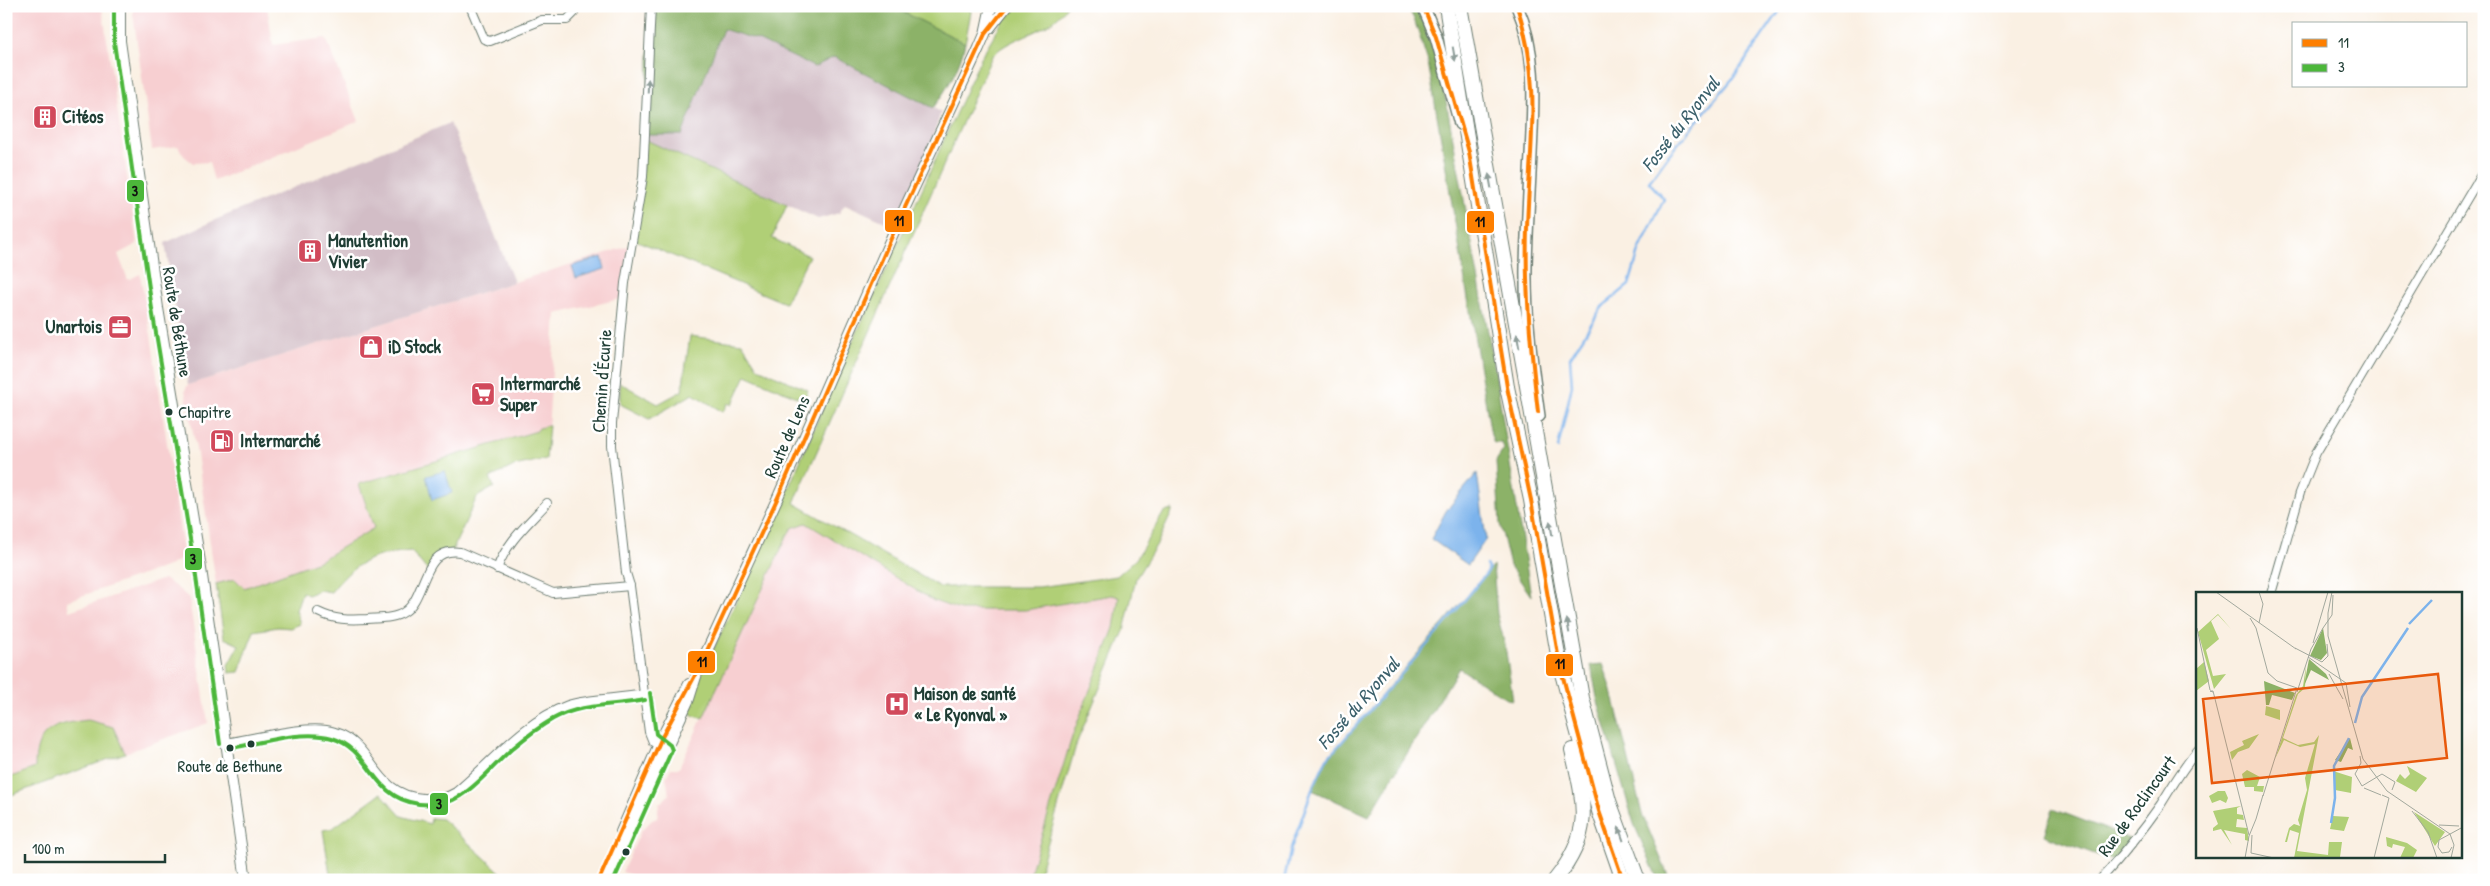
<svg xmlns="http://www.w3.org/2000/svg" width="2490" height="886" viewBox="0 0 2490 886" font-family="'Patrick Hand',sans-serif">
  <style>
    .built { fill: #f7cfd1 }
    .industrial { fill: #d2bdc6 }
    .green { fill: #b0cf76; stroke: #688655 }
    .forest { fill: #8cb267; stroke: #56784e }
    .water { fill: #7cb3ec; stroke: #4e7890 }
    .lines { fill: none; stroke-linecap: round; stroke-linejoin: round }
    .stream { stroke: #7cb3ec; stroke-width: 2.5 }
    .street-casing { stroke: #6c7c71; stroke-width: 10 }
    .secondary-casing { stroke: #6c7c71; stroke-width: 12 }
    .primary-casing { stroke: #6c7c71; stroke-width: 14 }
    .highway-casing { stroke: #6c7c71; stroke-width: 16 }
    .street { stroke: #fff; stroke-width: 8 }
    .secondary { stroke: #fff; stroke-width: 10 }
    .primary { stroke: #fff; stroke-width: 11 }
    .highway { stroke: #fff; stroke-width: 14 }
    .bus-1-casing { stroke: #fff; stroke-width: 8 }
    .bus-2-casing { stroke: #fff; stroke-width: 8 }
    .bus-1 { stroke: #fe7f00; stroke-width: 4 }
    .bus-2 { stroke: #4cb73a; stroke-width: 4 }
    .oneway { fill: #8f9e9a }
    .bus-dot { fill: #1f3d34; stroke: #fff; stroke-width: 2 }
    .labels { text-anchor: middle; stroke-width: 5; stroke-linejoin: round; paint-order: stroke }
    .bus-label { font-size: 17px; fill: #1f3d34; stroke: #fff; text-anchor: start }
    .poi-label { font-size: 18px; font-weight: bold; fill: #1f3d34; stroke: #fff; text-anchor: start }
    .street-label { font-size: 18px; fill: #1f3d34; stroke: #fff }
    .water-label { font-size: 19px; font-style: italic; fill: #3b606b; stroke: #fff }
    .inset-river { fill: none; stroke: #7cb3ec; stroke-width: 2.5 }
    .inset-road { fill: none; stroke: #a2a89d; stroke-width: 1 }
    .view { fill: #e8590c; fill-opacity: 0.15; stroke: #e8590c; stroke-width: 2.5 }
    .inset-edge { fill: none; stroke: #1f3d34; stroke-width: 2.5 }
    .line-badge { stroke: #fff; stroke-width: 2 }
    .pale-badge-label { font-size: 14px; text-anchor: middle; font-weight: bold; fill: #111 }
  </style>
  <rect width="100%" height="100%" fill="#fff"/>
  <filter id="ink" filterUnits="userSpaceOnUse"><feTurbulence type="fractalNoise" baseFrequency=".02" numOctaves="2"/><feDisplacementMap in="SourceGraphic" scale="10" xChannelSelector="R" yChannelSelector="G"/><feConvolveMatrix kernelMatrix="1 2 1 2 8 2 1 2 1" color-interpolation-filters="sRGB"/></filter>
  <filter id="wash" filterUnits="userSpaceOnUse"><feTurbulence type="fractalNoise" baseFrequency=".0096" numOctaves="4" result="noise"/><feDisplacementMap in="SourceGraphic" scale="20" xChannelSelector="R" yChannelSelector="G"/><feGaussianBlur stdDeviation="1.12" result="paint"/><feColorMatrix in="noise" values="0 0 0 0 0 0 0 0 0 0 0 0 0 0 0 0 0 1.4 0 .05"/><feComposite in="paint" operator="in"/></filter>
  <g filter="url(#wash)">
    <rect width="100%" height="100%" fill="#faf0e3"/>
    <g class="built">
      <polygon points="6,6 102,6 137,244 118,254 128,280 140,274 151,335 184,557 171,565 67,601 69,611 164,579 176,587 189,598 208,723 125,753 117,737 63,723 48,730 35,753 35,768 6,779"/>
      <polygon points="132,6 267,6 273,45 326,38 359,121 214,181 209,162 193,163 184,156 178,146 152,150"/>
      <polygon points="632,245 624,298 556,314 546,459 514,466 490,478 224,638 197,454 185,390 188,385"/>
      <polygon points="806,523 934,601 960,610 1025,610 1112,595 1119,597 1114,628 1073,734 1028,880 647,880 622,872 641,831 652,820 657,818 659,804 669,795 666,777 671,768 679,768 788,534 792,528"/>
    </g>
    <g class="industrial">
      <polygon points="723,29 758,40 814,67 834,57 941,112 922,171 896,227 845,204 839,213 818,219 646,140 646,135 682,135"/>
      <polygon points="450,123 514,282 188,385 165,243 215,220"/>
    </g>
    <g class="green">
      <polygon points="891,6 968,6 971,12 965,43"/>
      <path d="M1015,6H1067C1048,35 1014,33 992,56L794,503L940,587H1039L1117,576L1136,559L1164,512L1173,510L1157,544L1136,578L1124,631L1077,742L1037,880H1028L1073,734L1114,628L1119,597L1112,595L1025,610H960L934,601L806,523L792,528L788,534L703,718L694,716L689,712L700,677L775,520L840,368L883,277L968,86L984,52L1009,10Z"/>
      <polygon points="646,140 787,205 772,238 809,256 785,303 633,239"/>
      <polygon points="690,336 742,343 758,368 808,390 804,400 746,375 732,405 728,403 723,412 693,394 649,419 620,404 620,383 658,404 682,391"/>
      <path d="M549,425L546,459L514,466L490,478L494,487L477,497L452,551L427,570L411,551C371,555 356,561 331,592L319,590L308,595L302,592L296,610L300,624L291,628L278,627L254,631L239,672L229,673L228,665L239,645L224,638L216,584L235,579L244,588L319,561L374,528L359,484L537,431L539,428Z"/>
      <path d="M88,720L113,727L125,753L6,797V779L35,768C35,729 54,724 88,720Z"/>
      <polygon points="381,793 401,816 430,824 431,818 442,819 509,880 331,880 323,830 333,828"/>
    </g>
    <g class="forest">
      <path d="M651,6H891L965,43C960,67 948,88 933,108L834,57L814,67L758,40L723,29L682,135H646Z"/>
      <polygon points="1407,6 1417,6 1427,29 1437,62 1447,106 1495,370 1531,596 1510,566 1500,524 1496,461 1504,449 1502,443 1494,443 1491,435 1428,62 1414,19"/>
      <polygon points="1493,566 1497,614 1505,645 1513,700 1507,699 1459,668 1369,816 1312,790 1326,760"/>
      <polygon points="1603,664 1611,687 1642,814 1670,880 1658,880 1634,824 1597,698 1591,665"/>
      <polygon points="2053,809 2134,840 2116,862 2044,835"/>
    </g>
    <g class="water">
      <polygon points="602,257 605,269 576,278 572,266"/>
      <polygon points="445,471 452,493 432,500 426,476"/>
      <polygon points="1477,473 1486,539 1468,565 1431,539 1446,511"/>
    </g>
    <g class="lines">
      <g class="stream">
        <polyline points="1558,448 1572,385 1570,358 1602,307 1629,285 1639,251 1664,199 1649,182 1666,158 1734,77 1783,6"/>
        <polyline points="1284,880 1291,848 1312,790 1326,760 1447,622 1489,570 1486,565"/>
      </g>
    </g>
  </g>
  <g filter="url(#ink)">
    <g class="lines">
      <defs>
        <g id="street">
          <polyline points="470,6 484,39 490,41 542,20 567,20 574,13 576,6"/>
          <polyline points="651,6 643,177 625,283 612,423 612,446 626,573 630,586 649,732 653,742 663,747"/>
          <path d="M497,569C507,541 528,524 547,503"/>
          <polyline points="2271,594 2300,493 2316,453 2484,170"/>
          <path d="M318,612C334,620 349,620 367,619C379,618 394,619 404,612C427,598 421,546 460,552L553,593L630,586"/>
          <path d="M226,743C253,739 310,723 335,732C375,744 371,794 423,798C436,799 445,799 456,792C491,763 524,721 568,705C590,698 620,699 644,694"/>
          <path d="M2100,880C2122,856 2142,831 2161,804C2173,785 2183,767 2198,750"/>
        </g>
        <g id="secondary">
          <polyline points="120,6 120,41 158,308 200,562 246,880"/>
          <polyline points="989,29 1007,6"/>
          <polyline points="621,832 662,737 689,684"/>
          <polyline points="607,880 689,699 698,670 778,497 896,227 979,48 985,34 991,6"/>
        </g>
        <g id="primary">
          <polyline points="1423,6 1436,37 1460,124"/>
          <path d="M1517,6C1538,54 1533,104 1531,155C1529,192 1527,228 1526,265C1525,316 1532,366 1539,416"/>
        </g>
        <g id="highway">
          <polyline points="1446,6 1507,387 1531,500 1560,666 1599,811 1623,880"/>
          <polyline points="1460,6 1582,698 1609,801 1638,880"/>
          <path d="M1555,880C1593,833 1585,805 1572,750"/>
        </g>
      </defs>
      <use href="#street" class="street-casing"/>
      <use href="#secondary" class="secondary-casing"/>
      <use href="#primary" class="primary-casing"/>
      <use href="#highway" class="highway-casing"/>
      <use href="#street" class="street"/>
      <use href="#secondary" class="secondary"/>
      <use href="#primary" class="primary"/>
      <use href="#highway" class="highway"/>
      <defs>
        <g id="bus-1">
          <polyline points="1423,6 1436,37 1469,152 1507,387 1531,500 1560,666 1599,811 1623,880"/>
          <path d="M1517,6C1543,84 1529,150 1527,229C1525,290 1531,351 1538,412"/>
          <polyline points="599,880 662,737 698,670 778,497 896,227 985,34 1007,6"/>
        </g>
        <g id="bus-2">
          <polyline points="114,6 114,42 152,309 194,563 220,744"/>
          <path d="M227,749C257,744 302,729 332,738C376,751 371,811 439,804C466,802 493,765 513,748C526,737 539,727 553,719C581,703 614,706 645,700"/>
          <polyline points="614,880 672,750 670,745 656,734 650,693"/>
        </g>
      </defs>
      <use href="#bus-1" class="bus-1-casing"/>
      <use href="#bus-2" class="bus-2-casing"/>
      <use href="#bus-1" class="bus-1"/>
      <use href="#bus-2" class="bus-2"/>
    </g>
    <defs><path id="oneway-solid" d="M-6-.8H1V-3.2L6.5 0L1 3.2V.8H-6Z" transform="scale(1.25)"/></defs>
    <g class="oneway">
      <use href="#oneway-solid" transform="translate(1454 54) rotate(80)"/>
      <use href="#oneway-solid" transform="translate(648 86) rotate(-88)"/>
      <use href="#oneway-solid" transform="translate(1490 181) rotate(-100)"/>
      <use href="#oneway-solid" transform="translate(1518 341) rotate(-100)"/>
      <use href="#oneway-solid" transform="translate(1551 528) rotate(-100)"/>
      <use href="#oneway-solid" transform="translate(1568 626) rotate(-100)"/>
      <use href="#oneway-solid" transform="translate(1621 834) rotate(-110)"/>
    </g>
  </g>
  <defs>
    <symbol id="building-square" viewBox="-11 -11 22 22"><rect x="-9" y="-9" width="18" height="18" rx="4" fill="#d1495b" stroke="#fff"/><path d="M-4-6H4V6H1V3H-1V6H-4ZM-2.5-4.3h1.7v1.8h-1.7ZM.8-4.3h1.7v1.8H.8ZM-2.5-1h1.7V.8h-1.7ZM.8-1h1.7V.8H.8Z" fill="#fff"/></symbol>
    <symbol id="office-square" viewBox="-11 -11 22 22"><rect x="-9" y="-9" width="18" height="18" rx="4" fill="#d1495b" stroke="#fff"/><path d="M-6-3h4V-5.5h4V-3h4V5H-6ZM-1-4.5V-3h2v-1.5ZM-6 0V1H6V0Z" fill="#fff"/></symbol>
    <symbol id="shop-square" viewBox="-11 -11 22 22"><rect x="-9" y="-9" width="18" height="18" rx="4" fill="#d1495b" stroke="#fff"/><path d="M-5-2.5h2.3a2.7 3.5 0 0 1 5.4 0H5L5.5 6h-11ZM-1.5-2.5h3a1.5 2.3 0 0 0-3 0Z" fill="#fff"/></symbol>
    <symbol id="supermarket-square" viewBox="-11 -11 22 22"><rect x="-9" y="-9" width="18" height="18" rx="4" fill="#d1495b" stroke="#fff"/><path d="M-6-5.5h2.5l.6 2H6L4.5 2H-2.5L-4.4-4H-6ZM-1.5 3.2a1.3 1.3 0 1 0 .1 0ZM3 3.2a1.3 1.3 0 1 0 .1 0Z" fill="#fff"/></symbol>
    <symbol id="fuel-square" viewBox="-11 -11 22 22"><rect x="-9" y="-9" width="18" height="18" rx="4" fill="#d1495b" stroke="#fff"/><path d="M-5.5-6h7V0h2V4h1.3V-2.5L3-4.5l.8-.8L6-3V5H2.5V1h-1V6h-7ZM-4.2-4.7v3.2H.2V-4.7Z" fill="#fff"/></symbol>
    <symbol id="hospital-square" viewBox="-11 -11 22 22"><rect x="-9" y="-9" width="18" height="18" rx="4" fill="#d1495b" stroke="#fff"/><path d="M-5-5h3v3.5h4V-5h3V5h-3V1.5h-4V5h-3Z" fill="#fff"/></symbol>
  </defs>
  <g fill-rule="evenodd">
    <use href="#building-square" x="31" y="103" width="28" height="28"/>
    <use href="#building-square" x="296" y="237" width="28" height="28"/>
    <use href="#office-square" x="106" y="313" width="28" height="28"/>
    <use href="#shop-square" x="357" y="333" width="28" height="28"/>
    <use href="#supermarket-square" x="469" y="380" width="28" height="28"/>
    <use href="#fuel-square" x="208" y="427" width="28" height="28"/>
    <use href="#hospital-square" x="883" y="690" width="28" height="28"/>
  </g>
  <g class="bus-dot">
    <circle cx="169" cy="412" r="4.5"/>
    <circle cx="251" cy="744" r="4.5"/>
    <circle cx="230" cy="748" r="4.5"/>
    <circle cx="626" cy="852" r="4.5"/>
  </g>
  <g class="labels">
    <g class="bus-label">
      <text x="178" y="418">Chapitre</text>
      <text x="230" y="772" text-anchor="middle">Route de Bethune</text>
    </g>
    <g class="poi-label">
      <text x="62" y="123">Citéos</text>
      <text x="328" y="247">Manutention<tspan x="328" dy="21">Vivier</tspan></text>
      <text x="102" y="333" text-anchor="end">Unartois</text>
      <text x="388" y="353">iD Stock</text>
      <text x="500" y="390">Intermarché<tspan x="500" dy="21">Super</tspan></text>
      <text x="240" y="447">Intermarché</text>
      <text x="914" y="700">Maison de santé<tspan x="914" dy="21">« Le Ryonval »</tspan></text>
    </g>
    <g class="street-label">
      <text transform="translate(177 322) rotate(81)" y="6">Route de Béthune</text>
      <text transform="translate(602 381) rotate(-86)" y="6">Chemin d'Écurie</text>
      <text transform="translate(787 437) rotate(-66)" y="6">Route de Lens</text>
      <text transform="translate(2137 806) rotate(-54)" y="6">Rue de Roclincourt</text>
    </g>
    <g class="water-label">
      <text transform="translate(1680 124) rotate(-52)" y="7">Fossé du Ryonval</text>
      <text transform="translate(1358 703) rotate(-49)" y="7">Fossé du Ryonval</text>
    </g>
  </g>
  <g transform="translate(2196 592)">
    <rect width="266" height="266" fill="#faf0e3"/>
    <path d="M22,22L35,37L22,23L15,29L23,47L10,58L17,84L30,82L18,97L2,40ZM8,70L13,89L0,99V77ZM110,74L109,96L102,102L87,146L102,153L118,150L123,143L101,259L132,263L133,250H146L144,265L147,266H98L103,241L94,238L91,250H89L93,236L98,232L104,234L102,228L111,198L109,186L119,152L104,155L88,148L79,167L100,103L107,94ZM70,114L84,118V128L69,123ZM63,142L53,156L42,160L36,168L34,160L48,153L46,149ZM211,174L231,186L220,200L200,189L204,182L209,187L214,182ZM51,178L64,185L61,194H68L67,200L58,199V195H49L46,182ZM137,179L156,185L155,201L139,198ZM22,199H29L32,206L30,211L24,208L16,211L13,204ZM45,214L41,216V222L47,223L48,228L41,227L40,235L51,236L53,249L49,248V242L28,238L36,253L25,237L17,239V236L22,232L17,219ZM218,220L249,240L239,254ZM137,224L153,225L148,239L134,237ZM190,245L211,251L221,258L217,266H204L209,255L197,252L196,256L191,254Z" fill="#b0cf76"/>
    <path d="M127,36L131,61L125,68L114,64ZM113,67L130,82L133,88L115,78L108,94ZM68,89L99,101L96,108L76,103L73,113H70ZM154,146L157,158L152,156L145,170L139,168Z" fill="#8cb267"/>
    <path class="inset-river" d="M213,32L236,8M159,131L166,105L212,36M135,231L139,206L138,174L153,146"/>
    <path class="inset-road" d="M20,0L100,57M63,0L67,12L63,31M136,0L132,21V44L167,167L191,199L254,242L258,253L255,266M54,26L60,36L72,81L81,89L101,96M1,36L14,98M127,36L136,23L137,3M117,51L132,0M99,56L126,70L132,64L131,52M112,65L150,91L154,115M133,82L147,107M17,100L14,99H17L53,243M101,100L115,57L127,36M164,164L165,171L159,182L166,194M166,194L186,182L199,190L196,198M168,196L185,203M67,204L101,96M216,219L232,240L241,266M60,227L67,203M243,233L263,234M56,243L55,261L78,266M53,244L60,227M256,255L253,260L246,261L242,255L243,248L267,235M49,266L53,244M178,266L193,206L186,203"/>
    <path class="view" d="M242,82L251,166L16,191L7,107Z"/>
    <rect width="266" height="266" class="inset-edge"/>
  </g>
  <g class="line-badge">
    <rect x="126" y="179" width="19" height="24" rx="5" fill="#4cb73a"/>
    <rect x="884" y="209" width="29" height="24" rx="5" fill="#fe7f00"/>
    <rect x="1466" y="210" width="29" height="24" rx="5" fill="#fe7f00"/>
    <rect x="184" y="547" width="19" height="24" rx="5" fill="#4cb73a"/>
    <rect x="687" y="650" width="29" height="24" rx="5" fill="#fe7f00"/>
    <rect x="1545" y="653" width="29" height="24" rx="5" fill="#fe7f00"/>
    <rect x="429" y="792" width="20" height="24" rx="5" fill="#4cb73a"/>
  </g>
  <g class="pale-badge-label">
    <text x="135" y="196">3</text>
    <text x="899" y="226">11</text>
    <text x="1480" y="227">11</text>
    <text x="193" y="564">3</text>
    <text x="702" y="667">11</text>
    <text x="1560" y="669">11</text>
    <text x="439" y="809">3</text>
  </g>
  <rect width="2490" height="886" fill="none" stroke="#fff" stroke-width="25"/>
  <rect x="2292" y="22" width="175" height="65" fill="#ffffff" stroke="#a5b1ae"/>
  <rect x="2302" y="39" width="25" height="8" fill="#fe7f00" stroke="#a5b1ae"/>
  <text x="2338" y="48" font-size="15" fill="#1f3d34">11</text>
  <rect x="2302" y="64" width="25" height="8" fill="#4cb73a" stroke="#a5b1ae"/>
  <text x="2338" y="72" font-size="15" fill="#1f3d34">3</text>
  <path d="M25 854v8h140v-8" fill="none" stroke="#1f3d34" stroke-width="2.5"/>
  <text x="32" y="854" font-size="15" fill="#1f3d34" stroke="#ffffff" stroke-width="4" paint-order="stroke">100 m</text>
</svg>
